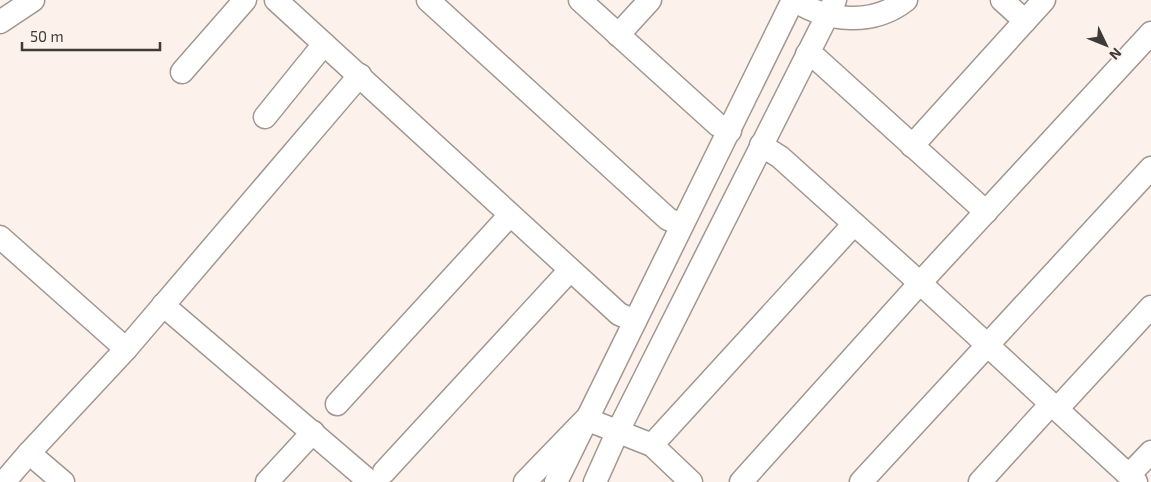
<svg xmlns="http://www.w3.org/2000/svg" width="1151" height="482" viewBox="0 0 1151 482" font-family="'Exo 2',sans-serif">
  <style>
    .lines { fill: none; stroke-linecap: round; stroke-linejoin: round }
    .street-casing { stroke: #a19790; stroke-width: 25 }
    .street { stroke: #fff; stroke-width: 22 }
  </style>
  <rect width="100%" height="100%" fill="#fdf2eb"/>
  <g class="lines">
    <defs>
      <g id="street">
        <polyline points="276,0 619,314 635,321"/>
        <polyline points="428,0 668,219 682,225"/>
        <polyline points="580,0 718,125 730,131"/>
        <path d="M794,0C828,22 873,26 906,0"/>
        <polyline points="1002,0 1025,21"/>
        <polyline points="0,22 33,0"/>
        <polyline points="618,35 650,0"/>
        <polyline points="807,54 817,59 986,212"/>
        <polyline points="182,72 245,0"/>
        <polyline points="265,117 324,44"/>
        <polyline points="761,145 780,157 920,283 1136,482"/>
        <polyline points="912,146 1044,0"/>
        <polyline points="0,237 126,349"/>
        <polyline points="163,305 370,482"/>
        <polyline points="337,404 510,215"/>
        <polyline points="1057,409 1151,307"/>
        <polyline points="652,445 854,224"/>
        <polyline points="29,453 63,482"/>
        <polyline points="384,472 570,270"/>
        <polyline points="1129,475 1151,452"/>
        <polyline points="4,482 29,453 126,349 360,75"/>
        <polyline points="267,482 313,432"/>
        <polyline points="525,482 586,419 652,445 691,482"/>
        <polyline points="556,482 793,0"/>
        <polyline points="595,482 617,433 835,0"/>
        <polyline points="741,482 920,283 1151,33"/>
        <polyline points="861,482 1151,168"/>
        <polyline points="980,482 1051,404"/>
      </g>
    </defs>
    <use href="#street" class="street-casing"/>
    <use href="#street" class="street"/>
  </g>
  <g transform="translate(1106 45) rotate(133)" stroke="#fdf2eb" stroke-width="4" paint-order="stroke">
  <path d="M0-4L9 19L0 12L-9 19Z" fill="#3f3a38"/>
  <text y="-8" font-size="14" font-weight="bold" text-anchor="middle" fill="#3f3a38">N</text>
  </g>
  <path d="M22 42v8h138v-8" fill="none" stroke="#3f3a38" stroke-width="2.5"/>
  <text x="30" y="42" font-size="15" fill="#3f3a38" stroke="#fdf2eb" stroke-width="4" paint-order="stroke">50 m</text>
</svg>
